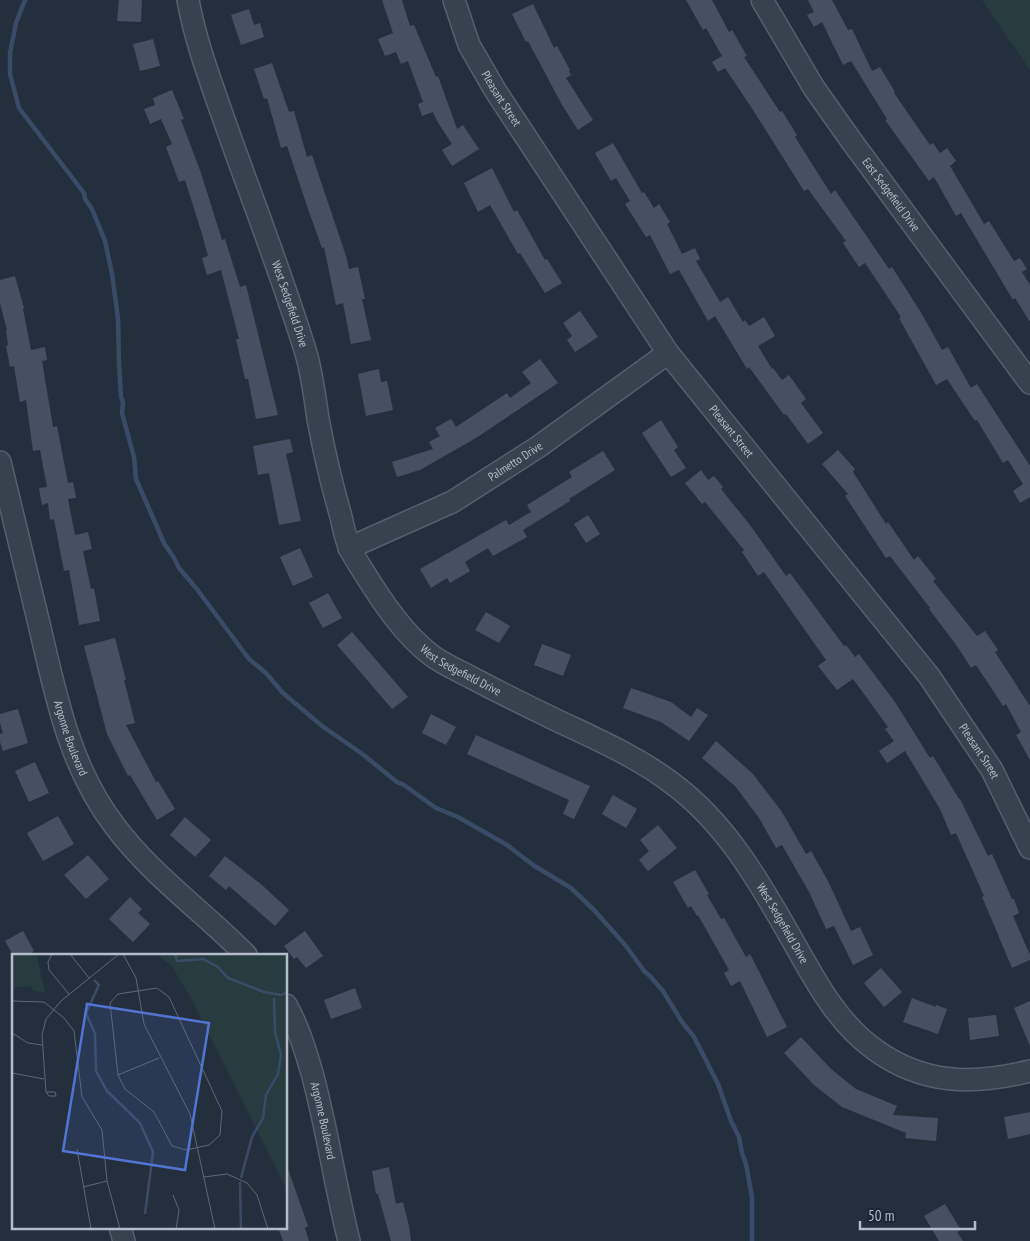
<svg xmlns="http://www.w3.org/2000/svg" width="1030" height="1241" viewBox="0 0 1030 1241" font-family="'PT Sans Narrow',sans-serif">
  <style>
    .green { fill: #263c3f }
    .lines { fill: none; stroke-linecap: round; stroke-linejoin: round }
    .stream { stroke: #394c67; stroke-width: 4.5 }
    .building { fill: #455162 }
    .minor-casing { stroke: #565f6c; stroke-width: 24 }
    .minor { stroke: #38414e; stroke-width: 21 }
    .labels { text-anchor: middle; stroke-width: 5; stroke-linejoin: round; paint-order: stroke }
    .street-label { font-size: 12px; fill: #b4bcc9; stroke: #1d2633 }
    .inset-river { fill: none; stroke: #394c67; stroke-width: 2.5 }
    .inset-road { fill: none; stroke: #5e6776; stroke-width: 1 }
    .view { fill: #5274d3; fill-opacity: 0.15; stroke: #5274d3; stroke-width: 2.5 }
    .inset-edge { fill: none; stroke: #b4bcc9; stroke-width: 2.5 }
  </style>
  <rect width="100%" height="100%" fill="#242f3e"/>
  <polygon class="green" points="982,0 1030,0 1030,70"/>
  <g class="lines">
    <polyline class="stream" points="25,0 16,23 10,53 10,74 19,108 84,193 85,199 92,209 105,241 112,274 118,318 119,363 121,397 123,402 122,413 134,457 136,479 164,543 174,558 179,568 196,588 249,659 266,673 283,693 322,726 361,753 397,782 404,785 436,808 458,817 507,845 533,865 571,888 594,910 626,946 644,971 650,976 663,991 682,1022 694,1037 718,1084 731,1121 739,1137 742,1153 746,1164 752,1197 752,1241"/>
  </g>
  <g class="building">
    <polygon points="119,0 142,0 141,22 117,21"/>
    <polygon points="382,0 402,0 410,26 414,25 436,77 438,76 457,129 463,125 479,149 452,166 442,150 452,144 437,121 433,112 422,116 418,104 423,102 408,61 401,64 396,52 385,56 378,39 393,33"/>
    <polygon points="686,0 712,0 729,32 732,30 747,56 744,57 780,112 782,111 797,135 795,137 831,194 835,190 889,269 892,267 920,311 942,350 948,347 971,388 977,384 1030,466 1030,497 1020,503 1013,491 1023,484 1008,460 1003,463 977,420 975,421 947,379 936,385 899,318 901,317 865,263 859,267 843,243 846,241 808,189 804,191 753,110 725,68 718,72 712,62 722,56 706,28 703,30"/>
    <polygon points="808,0 832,0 848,30 852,29 872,71 880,67 895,92 894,93 930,145 933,143 940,153 947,148 956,161 950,166 984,224 989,221 1014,261 1020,258 1027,269 1022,272 1030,285 1030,322 1015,298 1013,300 961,213 956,216 934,177 929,181 885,120 887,119 851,61 843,65 822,22 814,27 807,15 814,12"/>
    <polygon points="533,4 554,48 557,46 570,70 569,71 571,75 566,78 593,120 578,130 562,105 528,41 526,42 512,14"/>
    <polygon points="249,9 254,25 260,23 264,37 241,45 231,15"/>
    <polygon points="153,39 160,66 140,71 133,44"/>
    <polygon points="272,63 289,112 294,111 307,157 312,155 346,256 349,269 358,267 365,299 362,299 371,340 351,344 343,303 336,305 324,247 322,248 309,212 287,146 281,148 267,98 264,99 254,69"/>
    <polygon points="172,90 184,119 181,120 201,173 222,240 225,239 240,287 246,285 278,415 256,419 248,379 245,379 236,339 239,339 221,270 207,275 202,258 208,256 202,234 185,180 179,182 166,147 172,144 161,119 150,124 144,109 155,105 153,98"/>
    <polygon points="613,143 642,193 644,192 654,208 659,204 670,222 667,224 682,254 695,248 700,259 696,261 720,302 728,297 743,322 745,320 749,326 764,317 775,336 758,346 772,369 773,368 782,380 789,375 806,399 801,403 823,433 808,444 786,414 784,415 749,367 747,369 715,316 708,321 679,270 670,274 650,235 646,237 625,204 630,201 616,178 611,181 595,153"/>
    <polygon points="492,168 514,212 517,210 545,260 547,259 562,283 545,293 520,253 518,254 490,205 478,212 464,183"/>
    <polygon points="15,276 24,308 23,309 31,350 45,347 47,360 42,361 53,427 57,426 68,483 73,482 76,498 68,499 75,535 88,532 92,549 83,551 91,589 94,588 100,621 79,625 69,570 64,571 54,519 50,520 48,503 42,505 39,488 47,487 40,450 33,451 26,400 20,402 14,366 10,367 6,346 8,345 6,331 7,330 0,303 0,280"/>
    <polygon points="580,311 598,337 575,352 567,340 572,336 563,323"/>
    <polygon points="540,359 558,383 476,438 420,470 397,477 392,462 433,449 429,442 440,436 435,428 451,419 456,427 507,393 510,398 531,383 522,372"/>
    <polygon points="379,369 381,382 387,381 393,410 366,416 358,374"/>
    <polygon points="661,420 678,447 674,450 686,468 671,477 642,433"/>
    <polygon points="290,439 293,452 286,454 301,521 279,525 269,473 258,475 253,446"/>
    <polygon points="838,450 855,469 853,472 886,524 888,522 914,560 918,556 936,579 933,581 977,636 985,631 998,650 995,652 1030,706 1030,760 1016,735 1021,732 1006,704 1003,706 976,665 971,668 957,646 929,609 930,608 890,556 886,558 845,496 848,494 822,464"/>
    <polygon points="603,451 615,470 569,499 570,501 523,530 527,537 493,556 488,548 465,562 470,571 450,583 447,578 431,588 420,569 506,520 509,525 531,512 527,505 572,477 569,472"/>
    <polygon points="701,470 708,480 714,476 723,487 721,489 750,525 786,576 790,573 844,646 846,645 855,657 859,654 895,702 930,758 933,756 959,799 960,799 988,856 992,854 1012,899 1014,899 1019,913 1013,916 1030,955 1030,960 1012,968 991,918 982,897 984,896 956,833 951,835 940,809 905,751 887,763 879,751 894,741 885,729 888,727 853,679 837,690 818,666 826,660 764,572 758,576 742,552 744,550 705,502 702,504 685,483"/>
    <polygon points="588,515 600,534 586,543 574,524"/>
    <polygon points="300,548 313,577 293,586 280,557"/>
    <polygon points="328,593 342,618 323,628 309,603"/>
    <polygon points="486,612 510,626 499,643 475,630"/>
    <polygon points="352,632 408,697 392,709 337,645"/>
    <polygon points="115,638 126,680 124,680 135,723 126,725 156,782 158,781 175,809 157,820 130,775 128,776 107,734 84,646"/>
    <polygon points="542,644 571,655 563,676 534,665"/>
    <polygon points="631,688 671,702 691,717 697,708 708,715 689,741 661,722 623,708"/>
    <polygon points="18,709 28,743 3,751 0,742 0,734 3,733 0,723 0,714"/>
    <polygon points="431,714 456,727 446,745 422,733"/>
    <polygon points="476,735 590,786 574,819 563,814 569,800 467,754"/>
    <polygon points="716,741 753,774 782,812 806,854 811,851 828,881 851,931 860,927 873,955 853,965 834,926 826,929 809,892 782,845 776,848 759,818 735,786 702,758"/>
    <polygon points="35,762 49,793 29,802 15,771"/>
    <polygon points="613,795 637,809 626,828 602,814"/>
    <polygon points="58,816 74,844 43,861 27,833"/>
    <polygon points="185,817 211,840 195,857 170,835"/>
    <polygon points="658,825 677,848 648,871 639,860 649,851 640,840"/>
    <polygon points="88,855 109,879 86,899 64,875"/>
    <polygon points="225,856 262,885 289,910 275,926 229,886 226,890 209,876"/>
    <polygon points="695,870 709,894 707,895 721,919 724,918 746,957 750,954 787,1027 767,1037 740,981 731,986 724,973 729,970 698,915 697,916 691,906 688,908 673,882"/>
    <polygon points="130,897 142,909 138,913 150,924 133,942 109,919"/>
    <polygon points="23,931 34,951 27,955 13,955 5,941"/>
    <polygon points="305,931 323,956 306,968 297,957 294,959 284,946"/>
    <polygon points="881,968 902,992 884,1007 864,983"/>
    <polygon points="355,988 362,1008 331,1019 324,1000"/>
    <polygon points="912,998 936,1007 936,1005 947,1009 938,1034 903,1022"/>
    <polygon points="1030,1001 1030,1046 1014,1008"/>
    <polygon points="996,1015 999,1036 970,1040 968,1018"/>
    <polygon points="801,1037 831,1069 856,1089 897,1106 893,1115 938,1118 936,1141 905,1138 906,1133 842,1107 814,1085 784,1053"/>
    <polygon points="1030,1112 1030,1134 1008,1139 1004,1117"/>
    <polygon points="389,1167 396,1204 403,1202 409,1226 411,1241 391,1241 378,1194 376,1194 372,1171"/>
    <polygon points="286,1169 288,1169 308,1226 305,1228 309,1241 283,1241 278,1227 286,1227"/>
    <polygon points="945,1204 961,1230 957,1232 963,1241 939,1241 924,1216"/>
  </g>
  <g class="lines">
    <defs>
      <g id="minor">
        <path id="s1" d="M188,0C195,39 209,77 222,114C250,194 281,272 306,353C312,374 315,397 318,419C324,451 331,482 340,513C343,524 345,538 350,549C354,557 360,566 365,574C383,603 404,634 431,655C444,665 462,672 476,680C503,694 529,707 556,720C596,739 638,757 673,784C728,825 761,885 794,943C816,982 837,1022 874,1049C923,1085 974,1085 1030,1071"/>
        <path id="s2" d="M454,0L469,45L495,90L668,353L929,676L992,770L1030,848"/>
        <path id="s3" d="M762,0L814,88L850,139L1030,383"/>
        <path id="s4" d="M0,462C13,518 27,573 40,628C56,697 70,767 114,825C151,875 203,911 246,955"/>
        <path id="s5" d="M349,548L452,502L538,447L668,353"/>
        <path id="s6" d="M286,1005C298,1026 305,1049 312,1073C327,1128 335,1185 349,1241"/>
        <polyline points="120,1227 124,1241"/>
      </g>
    </defs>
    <use href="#minor" class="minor-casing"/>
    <use href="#minor" class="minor"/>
  </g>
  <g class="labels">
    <g class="street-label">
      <text dy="4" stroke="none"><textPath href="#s2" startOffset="110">Pleasant Street</textPath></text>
      <text dy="4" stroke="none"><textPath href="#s3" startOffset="234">East Sedgefield Drive</textPath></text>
      <text dy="4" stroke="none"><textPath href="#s1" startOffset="321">West Sedgefield Drive</textPath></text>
      <text dy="4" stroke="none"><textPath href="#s2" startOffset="515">Pleasant Street</textPath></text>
      <text dy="4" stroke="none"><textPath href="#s5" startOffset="188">Palmetto Drive</textPath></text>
      <text dy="4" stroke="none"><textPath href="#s1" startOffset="741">West Sedgefield Drive</textPath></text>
      <text dy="4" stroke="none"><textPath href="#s4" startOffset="285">Argonne Boulevard</textPath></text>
      <text dy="4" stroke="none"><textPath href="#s2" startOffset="920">Pleasant Street</textPath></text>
      <text dy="4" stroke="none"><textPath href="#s1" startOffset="1161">West Sedgefield Drive</textPath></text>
      <text dy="4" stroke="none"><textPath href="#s6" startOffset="122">Argonne Boulevard</textPath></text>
    </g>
  </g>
  <g transform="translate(12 954)">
    <rect width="275" height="275" fill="#242f3e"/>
    <path d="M0,0H24L33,38L21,37L19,32L0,34ZM144,0H275V236L180,46L159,11Z" fill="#263c3f"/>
    <path class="inset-river" d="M163,0L165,7L191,5L206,13L216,24L252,38L269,41L275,38M82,26L87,31L74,59L83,80L84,117L95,137L128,169L141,198L133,260M229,224L240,183L251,164L254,141L266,120L269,101L263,78L262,44M228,228L229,275"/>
    <path class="inset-road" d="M40,0L36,8L37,16L57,40M58,0L77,24M111,0L124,24L132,70L178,160L203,275M145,34L157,43L210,157L208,181L197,191L174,196L160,192L142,158L113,135L106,121L98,49L106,40ZM0,47L32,48L52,64L62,77L70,143L90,176L95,227L108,275M0,79L16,89L30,91M0,119L32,125M106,121L147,104M34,138H43L44,142H37L34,138L30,81L34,65L49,47L107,0M65,195L79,275M192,223L215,220L235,229L245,241L256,275M71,233L95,227M161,241L167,256L164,275"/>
    <path class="view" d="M75,50L197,69L173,216L51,197Z"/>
    <rect width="275" height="275" class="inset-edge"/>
  </g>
  <path d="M860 1221v8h115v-8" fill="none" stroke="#b4bcc9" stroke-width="2.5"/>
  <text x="868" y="1221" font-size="15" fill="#b4bcc9" stroke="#1d2633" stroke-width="4" paint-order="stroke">50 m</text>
</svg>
